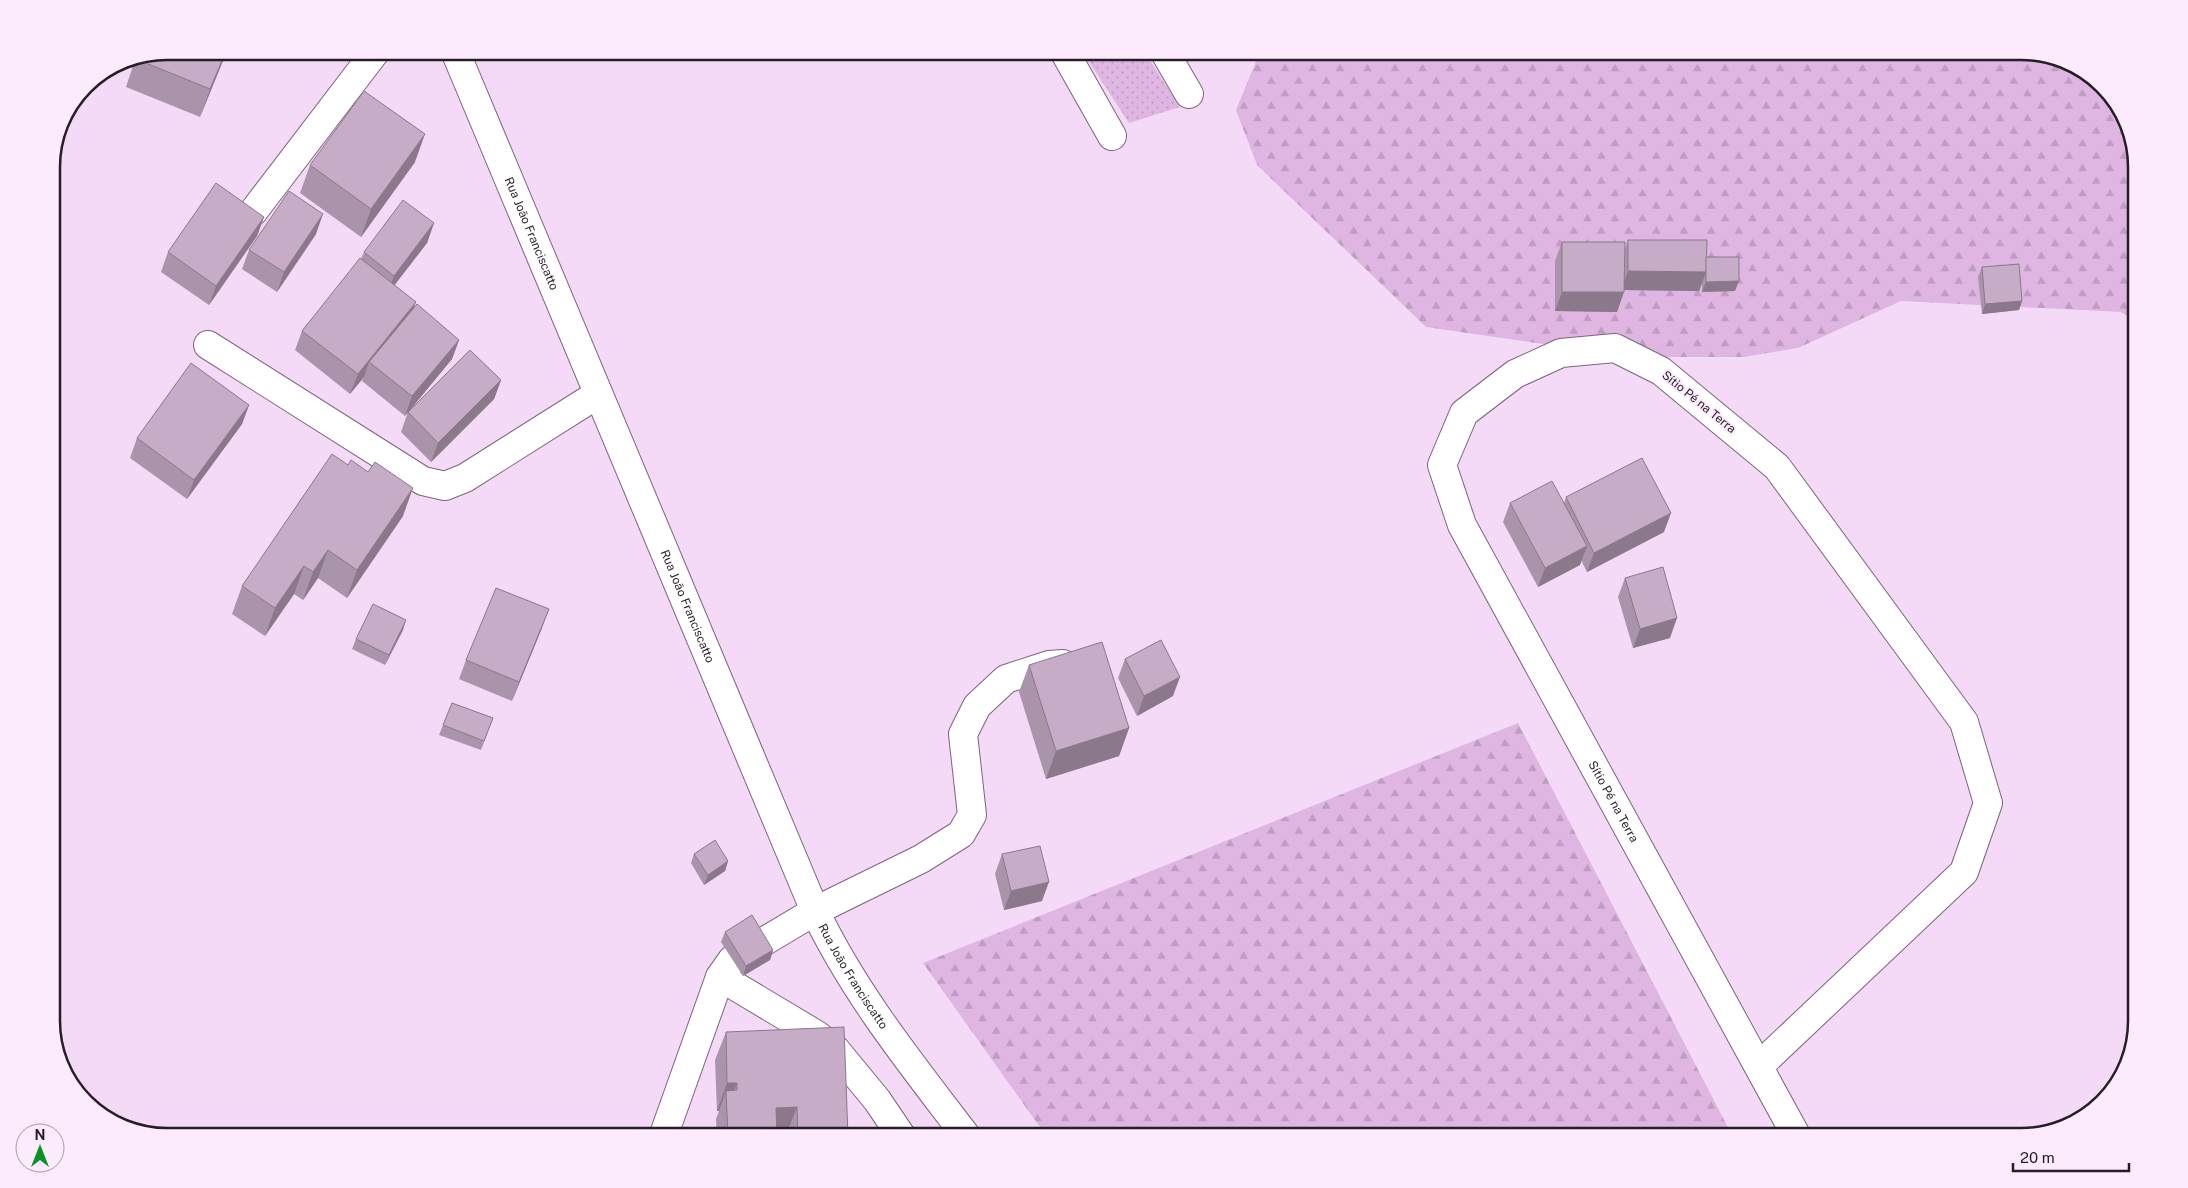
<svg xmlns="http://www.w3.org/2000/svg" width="2188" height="1188" viewBox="0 0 2188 1188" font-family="'Public Sans',sans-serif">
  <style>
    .grass { fill: url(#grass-dots) }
    .forest { fill: url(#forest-firs) }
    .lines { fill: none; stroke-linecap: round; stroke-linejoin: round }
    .minor-casing { stroke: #7c647d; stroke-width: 30 }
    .minor { stroke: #fff; stroke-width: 28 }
    .wall { fill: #aa94ab }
    .shaded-wall { fill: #8b788b }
    .building { fill: #c6acc7; stroke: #8b788b }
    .labels { text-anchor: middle; stroke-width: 4; stroke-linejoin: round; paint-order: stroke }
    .street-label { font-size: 12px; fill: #271d27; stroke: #fcebfd }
    .rim { fill: none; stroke: #271d27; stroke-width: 2.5 }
  </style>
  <defs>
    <pattern id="grass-dots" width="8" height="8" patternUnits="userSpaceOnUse" patternTransform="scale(1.25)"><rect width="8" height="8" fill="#dfb6e2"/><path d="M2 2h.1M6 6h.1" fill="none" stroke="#bf9cc2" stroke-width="1.8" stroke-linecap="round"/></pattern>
    <pattern id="forest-firs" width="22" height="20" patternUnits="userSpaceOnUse" patternTransform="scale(1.25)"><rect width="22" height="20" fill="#dfb6e2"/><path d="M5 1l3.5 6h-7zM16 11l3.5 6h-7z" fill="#bf9cc2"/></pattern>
  </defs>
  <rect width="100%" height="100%" fill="#f5daf7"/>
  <polygon class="grass" points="1082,51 1144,51 1180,107 1129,123"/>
  <g class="forest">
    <polygon points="1263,51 2021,51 2073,63 2117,103 2137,160 2137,323 2121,312 1901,301 1798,348 1744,357 1634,357 1426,327 1257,165 1236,110 1259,54"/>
    <polygon points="1518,723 1733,1137 1047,1137 923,963"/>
  </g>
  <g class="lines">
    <defs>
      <g id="minor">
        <path id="s1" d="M455,51L815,911C854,993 912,1065 967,1137"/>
        <polyline points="1064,51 1112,136"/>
        <polyline points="1164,51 1189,94"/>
        <polyline points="253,212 376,51"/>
        <polyline points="208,345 423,481 445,486 465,478 598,394"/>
        <polyline points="760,944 815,911 921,859 961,834 972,815 963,734 977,706 1006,679 1049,665 1063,664"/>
        <polyline points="720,977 817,1035 835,1049 877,1100 902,1137"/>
        <path id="s2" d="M1759,1066L1964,872L1988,803L1964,722L1777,467L1661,371L1615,348L1561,353L1515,374L1464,413L1442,465L1462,525L1797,1137"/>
        <polyline points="663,1137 720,977 732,960"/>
      </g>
    </defs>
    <use href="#minor" class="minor-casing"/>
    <use href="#minor" class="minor"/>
  </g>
  <g class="wall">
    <polygon points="167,51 227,51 200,117 126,87 136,57"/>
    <polygon points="415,162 361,237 300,193 310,165"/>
    <polygon points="264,217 257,236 209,305 161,272 168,252"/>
    <polygon points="434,223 427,243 394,285 413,309 459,340 452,359 405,416 362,381 364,377 350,394 295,350 302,331 361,259 364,252"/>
    <polygon points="316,234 277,292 242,269 249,250"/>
    <polygon points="1628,240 1706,257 1735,291 1702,292 1702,282 1699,291 1624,290 1617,312 1555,311 1555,261 1562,242 1625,249"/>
    <polygon points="1982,267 2022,301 2019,310 1982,314 1978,277"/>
    <polygon points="501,380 494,399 431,462 401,432 408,412"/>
    <polygon points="249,405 242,424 187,499 130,458 137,438"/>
    <polygon points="1566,497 1664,532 1587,572 1581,560 1580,565 1538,587 1503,522 1510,503 1564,503"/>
    <polygon points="403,516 347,598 318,578 303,600 294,594 265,636 232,614 242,586"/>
    <polygon points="1625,578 1670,638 1633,648 1618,597"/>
    <polygon points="542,628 512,701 459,679 466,660"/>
    <polygon points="403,630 385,665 352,649 356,639"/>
    <polygon points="1125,659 1173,696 1137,716 1118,678"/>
    <polygon points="1029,665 1129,728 1119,756 1046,779 1019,692"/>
    <polygon points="452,703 493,718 481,750 439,735"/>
    <polygon points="694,854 728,861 725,871 704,885 691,863"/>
    <polygon points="1002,854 1042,901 1004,910 995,874"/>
    <polygon points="725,932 773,950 770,960 743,976 721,942"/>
    <polygon points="726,1032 848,1137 787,1137 786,1135 777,1135 777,1137 717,1137 716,1119 719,1111 717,1111 715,1060"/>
  </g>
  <g class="shaded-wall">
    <polygon points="226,51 227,51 200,117 210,89"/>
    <polygon points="425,134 415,162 361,237 371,209"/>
    <polygon points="323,214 316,234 277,292 284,272"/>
    <polygon points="264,217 257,236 209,305 216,286"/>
    <polygon points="434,223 427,243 387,295 394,276"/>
    <polygon points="1628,271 1706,272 1699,291 1621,290"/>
    <polygon points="1739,281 1735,291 1702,292 1706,282"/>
    <polygon points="1562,292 1624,292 1617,312 1555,311"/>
    <polygon points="2022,301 2019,310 1982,314 1985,304"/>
    <polygon points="416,302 409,321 369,362 364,377 350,394 358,374"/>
    <polygon points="459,340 452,359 405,416 412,396"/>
    <polygon points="501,380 494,399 431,462 438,443"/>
    <polygon points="249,405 242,424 187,499 194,480"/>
    <polygon points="413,488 403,516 347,598 357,570"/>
    <polygon points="1671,513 1664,532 1587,572 1594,553"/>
    <polygon points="1587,546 1580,565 1538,587 1545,568"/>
    <polygon points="328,550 318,578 303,600 313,572"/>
    <polygon points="304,566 294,594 265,636 275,608"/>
    <polygon points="549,609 542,628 512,701 519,682"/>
    <polygon points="1677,618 1670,638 1633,648 1640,629"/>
    <polygon points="406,620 403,630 385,665 389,655"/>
    <polygon points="1180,677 1173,696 1137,716 1144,696"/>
    <polygon points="1129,728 1119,756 1046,779 1056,751"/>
    <polygon points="728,861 725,871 704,885 708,875"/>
    <polygon points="1049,882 1042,901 1004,910 1011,891"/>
    <polygon points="773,950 770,960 743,976 746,966"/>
    <polygon points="727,1083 737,1083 727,1110 726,1091 719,1111 717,1111"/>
    <polygon points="797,1107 786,1135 766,1136 776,1108"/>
  </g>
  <g class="building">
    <polygon points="167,51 226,51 210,89 136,59 136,57"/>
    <polygon points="364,91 425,134 371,209 310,165"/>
    <polygon points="216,183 264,217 216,286 168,252"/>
    <polygon points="289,191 323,214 284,272 249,250"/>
    <polygon points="403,200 434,223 394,276 364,252"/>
    <polygon points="1628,240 1707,240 1706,272 1628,271"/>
    <polygon points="1562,242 1625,242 1624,292 1562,292"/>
    <polygon points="1706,257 1739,257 1739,281 1706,282"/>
    <polygon points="360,258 416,302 358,374 302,331"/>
    <polygon points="2019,264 2022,301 1985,304 1982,267"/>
    <polygon points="417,304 459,340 412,396 369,362"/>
    <polygon points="470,350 501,380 438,443 408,412"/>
    <polygon points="191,363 249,405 194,480 137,438"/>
    <polygon points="332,454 348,465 351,460 368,472 375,462 413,488 357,570 328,550 313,572 304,566 275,608 242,586"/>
    <polygon points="1642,458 1671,513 1594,553 1566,497"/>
    <polygon points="1552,481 1587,546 1545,568 1510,503"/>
    <polygon points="1663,567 1677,618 1640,629 1625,578"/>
    <polygon points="496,588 549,609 519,682 466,660"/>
    <polygon points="373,604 406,620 389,655 356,639"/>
    <polygon points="1161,640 1180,677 1144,696 1125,659"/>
    <polygon points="1102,642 1129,728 1056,751 1029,665"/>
    <polygon points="452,703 493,718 484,741 443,725"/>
    <polygon points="715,840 728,861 708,875 694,854"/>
    <polygon points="1040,846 1049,882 1011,891 1002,854"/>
    <polygon points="752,915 773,950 746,966 725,932"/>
    <polygon points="844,1027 848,1137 798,1137 797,1107 776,1108 777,1137 728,1137 726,1091 737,1090 737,1083 727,1083 726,1032"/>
  </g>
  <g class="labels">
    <g class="street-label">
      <text dy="4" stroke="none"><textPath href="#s1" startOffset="198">Rua João Franciscatto</textPath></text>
      <text transform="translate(1699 402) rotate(39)" y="4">Sítio Pé na Terra</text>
      <text dy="4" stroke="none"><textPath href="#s1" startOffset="602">Rua João Franciscatto</textPath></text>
      <text dy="4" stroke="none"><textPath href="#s2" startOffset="1562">Sítio Pé na Terra</textPath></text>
      <text dy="4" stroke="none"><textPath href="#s1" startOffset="1008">Rua João Franciscatto</textPath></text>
    </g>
  </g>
  <path d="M0 0H2188V1188H0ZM167 60H2021A107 107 0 0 1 2128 167V1021A107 107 0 0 1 2021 1128H167A107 107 0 0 1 60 1021V167A107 107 0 0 1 167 60Z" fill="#fcebfd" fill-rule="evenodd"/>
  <path class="rim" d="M167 60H2021A107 107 0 0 1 2128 167V1021A107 107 0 0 1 2021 1128H167A107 107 0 0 1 60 1021V167A107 107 0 0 1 167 60Z"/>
  <g transform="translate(40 1148)"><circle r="24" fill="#fcebfd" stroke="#a799a7"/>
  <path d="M0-4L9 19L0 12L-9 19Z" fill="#0b9123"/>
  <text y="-8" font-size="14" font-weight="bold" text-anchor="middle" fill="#271d27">N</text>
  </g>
  <path d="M2013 1163v8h116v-8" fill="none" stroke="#271d27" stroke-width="2.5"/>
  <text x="2020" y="1163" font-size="15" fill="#271d27" stroke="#fcebfd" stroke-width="4" paint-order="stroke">20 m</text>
</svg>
